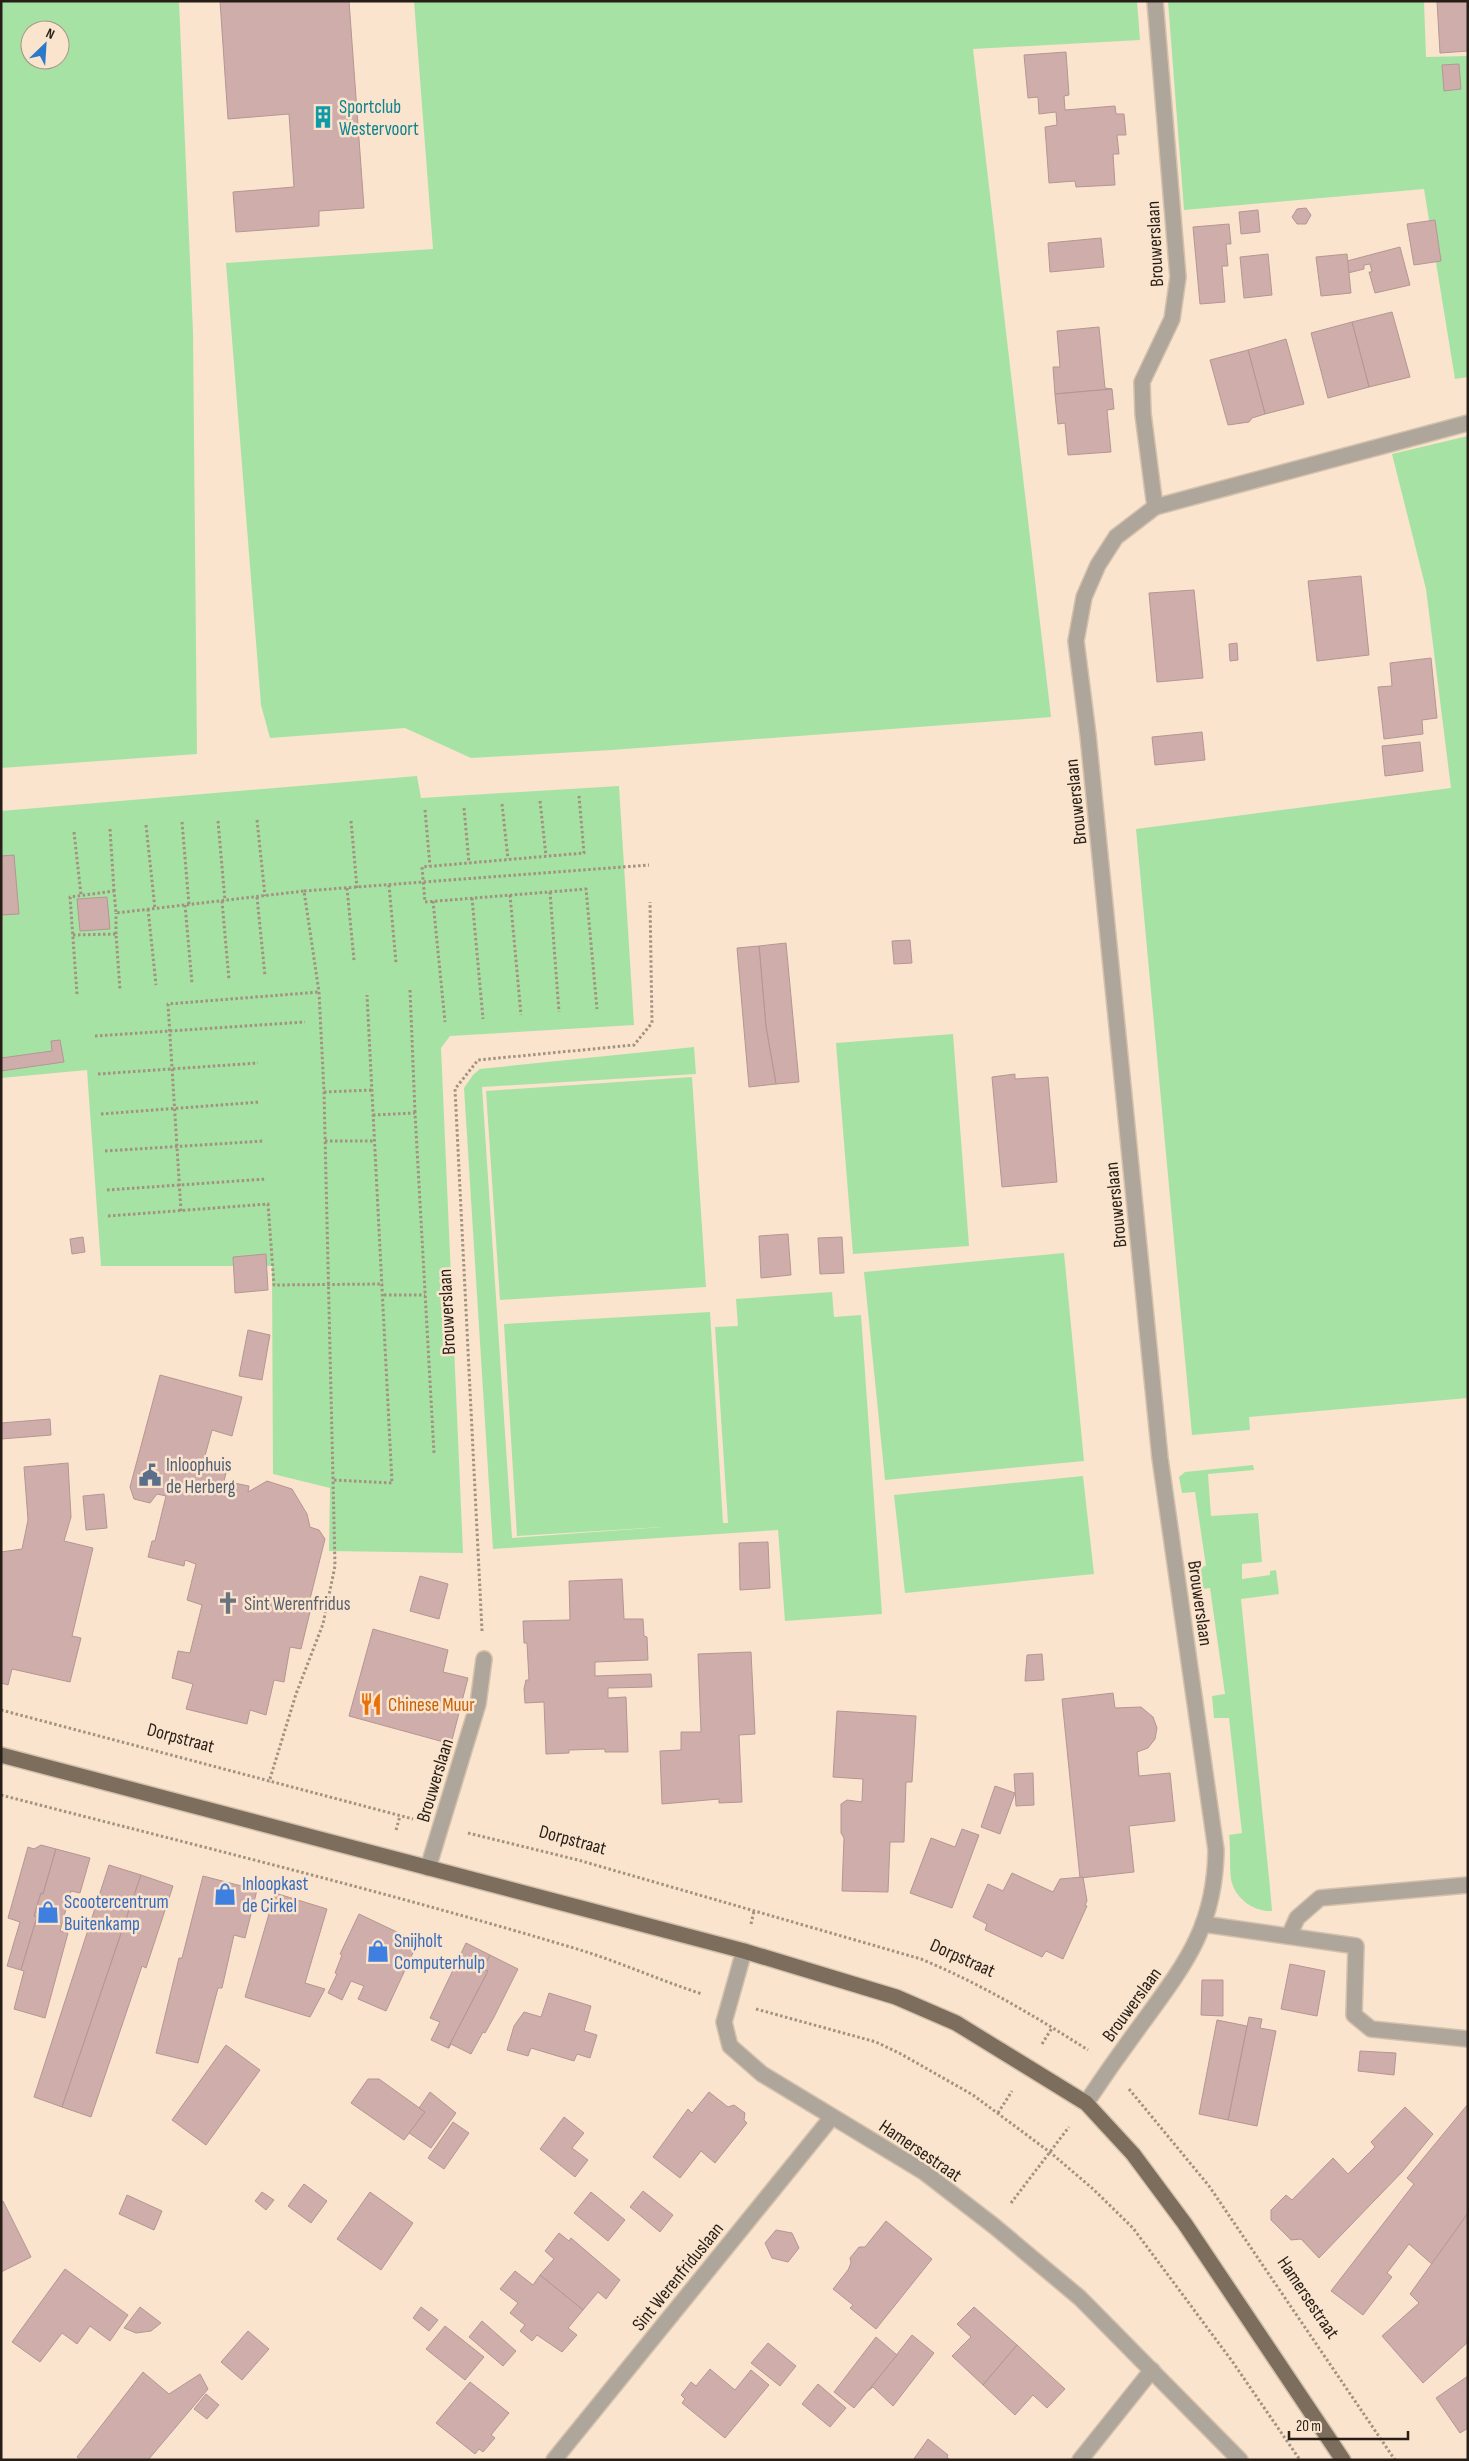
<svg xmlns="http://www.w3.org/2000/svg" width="1469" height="2461" viewBox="0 0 1469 2461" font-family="'Sofia Sans Condensed',sans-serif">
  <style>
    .green { fill: #a7e2a5; fill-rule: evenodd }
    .building { fill: #ceadaa; stroke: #b59693 }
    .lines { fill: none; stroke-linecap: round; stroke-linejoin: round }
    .minor-casing { stroke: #d4c1ac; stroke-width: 18 }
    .major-casing { stroke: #d4c1ac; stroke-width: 18 }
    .path { stroke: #a29281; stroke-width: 3; stroke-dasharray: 2.5 2.5; stroke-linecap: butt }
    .minor { stroke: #aea59b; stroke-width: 15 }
    .major { stroke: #7c6d5c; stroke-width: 15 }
    .labels { text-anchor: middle; stroke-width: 5; stroke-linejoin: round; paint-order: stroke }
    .culture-label { font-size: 19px; fill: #0d838f; stroke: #fae4cd; text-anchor: start }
    .street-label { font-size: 19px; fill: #271f17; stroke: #fae4cd }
    .service-label { font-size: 19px; fill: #4e5e75; stroke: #fae4cd; text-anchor: start }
    .worship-label { font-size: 19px; fill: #5b616d; stroke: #fae4cd; text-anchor: start }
    .food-label { font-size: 19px; fill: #c56008; stroke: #fae4cd; text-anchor: start }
    .shop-label { font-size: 19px; fill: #366cbe; stroke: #fae4cd; text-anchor: start }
  </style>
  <rect width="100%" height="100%" fill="#fae4cd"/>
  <g class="green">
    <path d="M1,1H179L193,332L197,754L1,768ZM30,30H60V60H30Z"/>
    <polygon points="414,1 1137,1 1140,40 973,49 1051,717 612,750 471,758 405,728 270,738 261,705 226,263 433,249"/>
    <polygon points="1168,1 1424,1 1426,57 1468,56 1468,377 1455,379 1424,189 1184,210"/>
    <polygon points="1468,436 1468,1398 1249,1417 1250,1430 1192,1435 1136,829 1451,788 1426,589 1392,454"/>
    <polygon points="417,776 421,798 619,786 634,1025 450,1036 441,1048 463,1553 329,1551 330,1488 273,1474 272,1266 101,1266 87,1070 1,1078 1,811"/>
    <polygon points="953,1034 969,1246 853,1254 836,1043"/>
    <polygon points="694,1047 696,1074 482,1087 512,1538 663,1527 517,1536 504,1324 710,1312 723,1523 728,1523 715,1327 738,1326 736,1299 832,1292 834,1317 861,1315 882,1614 785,1621 778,1530 493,1549 464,1088 473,1075 480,1069"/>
    <polygon points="692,1077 706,1287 500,1300 486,1091"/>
    <polygon points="1064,1253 1084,1461 885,1480 864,1272"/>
    <path d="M1253,1465L1254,1470L1208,1474L1211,1516L1258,1513L1262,1562L1242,1564V1579L1270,1575V1571L1276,1570L1279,1594L1241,1599L1270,1888L1272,1911C1255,1912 1237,1900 1232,1883C1229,1874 1231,1847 1229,1835L1242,1833L1229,1718H1214L1212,1696L1225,1694L1210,1588L1196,1590L1193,1568L1206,1566L1195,1492L1182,1493L1179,1477L1185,1472Z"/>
    <polygon points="1083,1476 1094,1574 905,1593 894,1495"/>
  </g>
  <g class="building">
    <polygon points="220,1 349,1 364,208 319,211 319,226 236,232 233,192 294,187 289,114 228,119"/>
    <polygon points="1437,1 1468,1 1468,51 1440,53"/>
    <polygon points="1066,52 1069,95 1064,96 1065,110 1115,106 1116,114 1124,114 1126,135 1117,135 1119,154 1113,154 1115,185 1076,187 1075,181 1049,183 1045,127 1057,125 1056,112 1039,114 1038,97 1028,98 1024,55"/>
    <polygon points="1459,64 1461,89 1444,91 1442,65"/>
    <polygon points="1306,208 1311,215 1306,224 1297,224 1292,217 1297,209"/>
    <polygon points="1258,210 1260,232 1241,234 1239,212"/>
    <polygon points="1435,220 1441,261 1414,265 1407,224"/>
    <polygon points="1229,224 1231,244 1226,244 1228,266 1222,266 1225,302 1200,304 1193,227"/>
    <polygon points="1101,238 1104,267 1050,272 1048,243"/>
    <polygon points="1400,247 1410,285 1375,293 1369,272 1372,272 1370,264 1364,265 1364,269 1348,273 1347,261"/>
    <polygon points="1268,254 1272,295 1244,298 1240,257"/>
    <polygon points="1347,254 1351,293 1321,296 1316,257"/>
    <polygon points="1392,312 1410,377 1369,387 1352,322"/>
    <polygon points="1352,322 1369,387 1328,398 1311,333"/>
    <polygon points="1099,327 1105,388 1112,389 1055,394 1053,367 1060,367 1057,331"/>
    <polygon points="1286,339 1304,404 1265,414 1248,350"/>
    <polygon points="1248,350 1265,414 1252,418 1249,422 1228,425 1210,360"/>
    <polygon points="1112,389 1114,409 1107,410 1111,452 1068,455 1065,423 1058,424 1055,394"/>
    <polygon points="1361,576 1369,655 1317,661 1308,581"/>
    <polygon points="1194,590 1203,678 1157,682 1149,593"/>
    <polygon points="1237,643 1238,660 1230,661 1229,644"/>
    <polygon points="1431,658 1437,718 1422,720 1423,734 1384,739 1378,687 1392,686 1390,663"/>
    <polygon points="1202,732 1205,760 1155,765 1152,737"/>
    <polygon points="1420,742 1423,771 1385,776 1382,746"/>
    <polygon points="14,855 19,914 1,915 1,856"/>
    <polygon points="107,897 110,929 80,931 77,899"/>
    <polygon points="910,940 912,963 894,964 892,941"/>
    <polygon points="786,943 799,1082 776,1084 766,1027 759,946"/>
    <polygon points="759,946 766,1027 776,1084 749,1087 737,948"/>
    <polygon points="60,1040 64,1062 1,1071 1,1058 52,1051 51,1041"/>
    <polygon points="1015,1074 1015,1079 1048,1077 1057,1182 1002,1187 992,1077"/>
    <polygon points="788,1234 791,1275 761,1278 759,1236"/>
    <polygon points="83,1237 85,1252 72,1254 70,1239"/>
    <polygon points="842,1237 844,1273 820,1274 818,1238"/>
    <polygon points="266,1254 268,1290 235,1293 233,1257"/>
    <polygon points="248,1330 270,1335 262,1380 239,1376"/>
    <polygon points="160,1375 242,1397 232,1436 212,1430 202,1467 226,1473 224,1481 249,1486 248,1492 267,1481 292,1489 307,1514 310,1527 319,1530 325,1539 308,1607 311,1608 301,1649 290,1647 284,1682 274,1680 266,1715 250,1710 247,1724 186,1709 193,1684 172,1678 178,1651 190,1653 202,1605 187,1600 196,1564 185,1560 184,1566 148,1557 152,1541 155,1541 166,1496 157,1494 150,1503 134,1499 130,1487"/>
    <polygon points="50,1419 51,1435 1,1439 1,1423"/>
    <polygon points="68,1463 71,1517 64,1541 93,1548 72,1636 81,1638 70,1682 12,1669 8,1685 1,1683 1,1552 22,1549 28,1520 24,1467"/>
    <polygon points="104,1494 107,1528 86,1530 83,1496"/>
    <polygon points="768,1542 770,1588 740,1590 739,1543"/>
    <polygon points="420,1576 448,1584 439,1619 410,1611"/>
    <polygon points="622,1579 624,1619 643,1619 644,1636 647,1637 648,1660 595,1662 595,1676 651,1674 652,1687 608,1688 608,1698 626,1697 628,1752 605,1752 605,1749 569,1750 569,1753 546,1754 544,1702 525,1703 524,1689 526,1680 529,1680 527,1643 524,1643 523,1621 570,1620 569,1581"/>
    <polygon points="373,1629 448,1650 443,1672 468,1678 451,1744 349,1716"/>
    <polygon points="751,1652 755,1734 739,1735 742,1802 719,1803 719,1799 662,1804 660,1751 681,1750 681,1732 701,1732 698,1654"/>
    <polygon points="1042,1654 1044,1680 1025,1681 1027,1655"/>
    <polygon points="1113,1693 1115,1708 1141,1707 1153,1717 1157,1728 1155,1739 1148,1748 1137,1752 1139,1776 1170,1773 1175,1821 1129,1826 1134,1872 1080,1878 1062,1699"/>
    <polygon points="837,1711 916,1716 912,1782 906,1782 904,1842 890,1842 888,1892 842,1891 844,1838 841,1833 841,1804 847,1800 862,1802 863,1779 833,1777"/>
    <polygon points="1033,1773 1034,1805 1016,1806 1014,1774"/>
    <polygon points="995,1786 1015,1793 1000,1834 981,1827"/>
    <polygon points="962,1829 979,1835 952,1908 910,1893 931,1838 955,1847"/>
    <polygon points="41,1845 56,1849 43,1894 41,1893 34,1916 37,1917 21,1970 7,1966 20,1922 8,1918 28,1847 34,1849"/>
    <polygon points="56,1849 90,1858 80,1893 71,1891 60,1931 68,1933 45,2018 14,2009 24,1971 21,1970 37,1917 34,1916 41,1893 43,1894"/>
    <polygon points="109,1865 141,1875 62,2107 34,2097"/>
    <polygon points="1012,1873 1053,1892 1060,1879 1083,1877 1087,1901 1085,1905 1087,1906 1063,1959 1046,1951 1042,1957 985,1930 987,1924 973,1917 988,1884 1003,1891"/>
    <polygon points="141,1875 173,1886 146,1968 142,1966 91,2117 62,2107"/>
    <polygon points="203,1876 257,1890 245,1938 234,1935 222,1988 218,1988 198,2063 156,2053 179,1958 182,1958"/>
    <polygon points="275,1893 327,1909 305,1983 325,1989 310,2017 245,1997"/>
    <polygon points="359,1914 418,1942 386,2011 358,1999 364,1986 351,1981 342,2000 328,1993 337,1974 335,1973 342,1955 340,1954"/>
    <polygon points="466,1943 490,1955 483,1969 488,1971 448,2048 431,2040 440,2022 430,2018"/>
    <polygon points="490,1955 518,1969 494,2017 485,2033 483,2032 471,2054 451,2044 449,2048 448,2048 488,1971 483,1969"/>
    <polygon points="1290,1964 1325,1971 1317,2016 1281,2009"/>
    <polygon points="1202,1980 1223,1980 1223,2016 1201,2015"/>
    <polygon points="549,1993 591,2006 584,2031 597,2035 590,2058 577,2054 574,2061 531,2048 528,2056 507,2050 514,2026 524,2012 541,2017"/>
    <polygon points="1249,2017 1262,2019 1260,2028 1276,2031 1257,2126 1228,2120"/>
    <polygon points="1217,2020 1247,2026 1228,2120 1199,2114"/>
    <polygon points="226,2045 260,2070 206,2145 172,2120"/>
    <polygon points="1360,2051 1396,2053 1394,2075 1358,2071"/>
    <polygon points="368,2079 379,2079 425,2112 404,2140 351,2103"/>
    <polygon points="430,2092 456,2113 431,2148 409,2133 425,2112 419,2108"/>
    <polygon points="709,2092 728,2107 734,2105 745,2113 744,2120 747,2123 715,2163 701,2151 680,2178 653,2157 688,2109 692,2113"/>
    <polygon points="1468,2104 1468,2213 1433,2265 1409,2244 1387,2273 1392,2277 1363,2315 1331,2291 1414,2184 1407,2178"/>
    <polygon points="1405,2107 1433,2134 1402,2172 1319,2258 1301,2239 1291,2240 1271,2220 1271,2210 1286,2195 1292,2200 1333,2158 1348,2174 1375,2147 1371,2142"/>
    <polygon points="564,2117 584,2133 572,2148 588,2160 575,2177 540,2149"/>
    <polygon points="453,2122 469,2133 444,2169 428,2158"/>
    <polygon points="304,2184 327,2201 311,2223 288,2206"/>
    <polygon points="643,2191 673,2215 660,2232 630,2207"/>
    <polygon points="262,2192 274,2200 266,2210 255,2201"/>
    <polygon points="370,2192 413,2223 381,2270 337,2239"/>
    <polygon points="591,2192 625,2220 608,2241 574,2213"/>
    <polygon points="127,2195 162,2211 154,2230 119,2214"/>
    <polygon points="3,2201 31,2257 1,2272 1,2202"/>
    <polygon points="1468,2213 1468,2342 1423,2383 1382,2336 1419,2303 1410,2294"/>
    <polygon points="886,2221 932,2259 876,2329 850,2308 853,2305 833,2289 848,2270 851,2263 850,2258 859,2247 865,2247"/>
    <polygon points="776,2230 792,2233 799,2248 788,2262 772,2258 765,2243"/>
    <polygon points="559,2233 569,2241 571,2238 620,2280 606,2299 598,2292 583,2310 540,2275 554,2259 545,2251"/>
    <polygon points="65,2269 128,2315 110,2341 90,2326 77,2344 62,2333 40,2362 12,2342"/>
    <polygon points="515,2271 533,2285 540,2275 583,2310 568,2328 577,2335 562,2352 537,2335 532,2341 520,2331 525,2325 510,2313 518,2303 500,2289"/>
    <polygon points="140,2307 161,2323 151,2331 136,2333 124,2328"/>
    <polygon points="421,2307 438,2320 429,2331 413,2318"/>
    <polygon points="974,2307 1017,2345 983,2385 952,2356 971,2337 957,2324"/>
    <polygon points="482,2321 516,2351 503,2366 469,2337"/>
    <polygon points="445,2326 484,2357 465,2380 426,2349"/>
    <polygon points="248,2331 269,2349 242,2380 221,2362"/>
    <polygon points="912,2335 934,2353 893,2406 873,2387 868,2391"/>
    <polygon points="876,2337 897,2355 854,2408 834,2392"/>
    <polygon points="768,2343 796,2366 780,2386 751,2363"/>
    <polygon points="1017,2345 1065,2389 1047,2408 1033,2395 1015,2415 983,2385"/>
    <polygon points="710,2369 735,2390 751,2370 769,2385 725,2438 682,2403 685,2399 681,2395 691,2382 696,2386"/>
    <polygon points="143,2372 169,2394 200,2374 208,2389 148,2460 81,2460 77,2457"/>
    <polygon points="1468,2376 1468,2428 1460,2433 1436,2398"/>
    <polygon points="470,2382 509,2413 491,2435 495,2438 483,2452 479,2449 475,2454 436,2423"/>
    <polygon points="818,2384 846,2408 830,2427 802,2404"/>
    <polygon points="206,2394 219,2405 207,2419 194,2409"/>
    <polygon points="928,2439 948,2455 947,2457 950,2460 913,2460"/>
  </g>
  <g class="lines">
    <defs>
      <g id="minor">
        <polyline points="1155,507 1468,423"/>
        <polyline points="428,1868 478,1704 484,1659"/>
        <polyline points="1203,1924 1356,1946 1354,2015 1371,2029 1468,2039"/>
        <polyline points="1289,1936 1297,1918 1320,1898 1468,1885"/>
        <polyline points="744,1951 724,2022 730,2046 762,2074 924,2172 994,2226 1080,2298 1240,2460"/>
        <path d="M1086,2103C1104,2076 1123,2049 1143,2022C1186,1963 1215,1926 1216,1850L1160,1458L1088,735L1076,641L1084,597L1098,565L1116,537L1155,507L1143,414L1142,382L1172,319L1178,277L1155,1"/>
        <polyline points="554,2460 832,2117"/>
        <polyline points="1080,2460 1152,2370"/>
      </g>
      <polyline id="major" points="1,1755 744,1951 896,1997 956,2023 1086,2103 1133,2154 1185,2224 1343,2460"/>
    </defs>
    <use href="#minor" class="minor-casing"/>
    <use href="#major" class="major-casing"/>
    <g class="path">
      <polyline points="579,796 584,853 422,867 425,902 586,889 597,1009"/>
      <polyline points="540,801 546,856"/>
      <polyline points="502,804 508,859"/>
      <polyline points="464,808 469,863"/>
      <polyline points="425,810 430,866"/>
      <polyline points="257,820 265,896"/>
      <polyline points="218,821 225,901"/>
      <polyline points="351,821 357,888"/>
      <polyline points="182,822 189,905"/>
      <polyline points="146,825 155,909"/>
      <polyline points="110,829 114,891"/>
      <polyline points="74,832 81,895"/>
      <polyline points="389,885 396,963"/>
      <polyline points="347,888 354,960"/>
      <polyline points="304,891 649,865"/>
      <polyline points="550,892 559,1012"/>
      <polyline points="510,895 521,1015"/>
      <polyline points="257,897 265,976"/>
      <polyline points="472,898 483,1019"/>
      <polyline points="222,901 229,980"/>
      <polyline points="433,901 445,1022"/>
      <polyline points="185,905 192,983"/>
      <polyline points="148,909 156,985"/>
      <polyline points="116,934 116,913"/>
      <polyline points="73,935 116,934 120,990"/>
      <polyline points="410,990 415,1113"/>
      <polyline points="77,994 70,897 114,891 116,913 304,891 319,992 324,1092 335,1566 323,1624 296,1694 269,1782"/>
      <polyline points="95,1036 305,1022"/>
      <polyline points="98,1074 258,1063"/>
      <polyline points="324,1092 372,1090"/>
      <polyline points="101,1114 260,1102"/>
      <polyline points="373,1115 415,1113 434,1453"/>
      <polyline points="325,1141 375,1141"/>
      <polyline points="105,1151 264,1141"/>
      <polyline points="107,1190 266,1179"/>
      <polyline points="181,1211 168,1004 319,992"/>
      <polyline points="108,1216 268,1204 274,1285 383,1284"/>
      <polyline points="384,1295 425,1295"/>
      <polyline points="334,1480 392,1483 367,995"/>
      <polyline points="482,1631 455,1089 478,1060 634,1045 652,1023 650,902"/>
      <polyline points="1,1710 413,1819"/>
      <path d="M1,1795C190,1844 380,1890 567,1946C613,1959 656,1979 702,1994"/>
      <polyline points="396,1830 400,1816"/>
      <path d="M468,1833L578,1860L921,1959C981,1984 1033,2015 1088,2050"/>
      <polyline points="751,1924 754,1911"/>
      <polyline points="756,2009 876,2042 901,2054 973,2095 1051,2153 1093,2189 1133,2228 1232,2361 1300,2460"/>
      <polyline points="1042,2044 1052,2028"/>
      <polyline points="1129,2089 1209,2186 1395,2460"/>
      <polyline points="998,2113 1012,2091"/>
      <polyline points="1011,2203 1069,2127"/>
    </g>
    <use href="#minor" class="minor"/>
    <use href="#major" class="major"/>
  </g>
  <defs>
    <symbol id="building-bare" viewBox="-9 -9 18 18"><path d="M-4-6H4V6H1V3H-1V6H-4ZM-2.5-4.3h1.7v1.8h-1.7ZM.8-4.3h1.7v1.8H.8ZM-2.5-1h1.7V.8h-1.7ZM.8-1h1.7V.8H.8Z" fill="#0f9aa8" stroke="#fae4cd" stroke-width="2.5" paint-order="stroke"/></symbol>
    <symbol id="civic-bare" viewBox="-9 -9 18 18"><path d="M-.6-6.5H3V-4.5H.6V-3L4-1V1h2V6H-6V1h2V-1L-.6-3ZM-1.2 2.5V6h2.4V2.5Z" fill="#5c6f8a" stroke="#fae4cd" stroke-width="2.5" paint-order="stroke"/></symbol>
    <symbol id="church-bare" viewBox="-9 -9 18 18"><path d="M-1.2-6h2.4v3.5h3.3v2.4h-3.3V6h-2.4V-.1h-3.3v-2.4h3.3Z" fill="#6b7280" stroke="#fae4cd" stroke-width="2.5" paint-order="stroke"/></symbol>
    <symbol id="restaurant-bare" viewBox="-9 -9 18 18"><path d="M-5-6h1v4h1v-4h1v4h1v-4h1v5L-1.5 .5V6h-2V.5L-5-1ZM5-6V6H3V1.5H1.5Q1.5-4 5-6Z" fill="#e8710a" stroke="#fae4cd" stroke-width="2.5" paint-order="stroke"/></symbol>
    <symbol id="shop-bare" viewBox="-9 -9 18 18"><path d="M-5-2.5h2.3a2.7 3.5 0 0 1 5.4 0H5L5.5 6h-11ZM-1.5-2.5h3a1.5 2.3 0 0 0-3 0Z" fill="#3f7fe0" stroke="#fae4cd" stroke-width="2.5" paint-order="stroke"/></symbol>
  </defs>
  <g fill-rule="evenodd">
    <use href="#building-bare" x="307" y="101" width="32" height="32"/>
    <use href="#civic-bare" x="134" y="1459" width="32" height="32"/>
    <use href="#church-bare" x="212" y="1587" width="32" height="32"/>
    <use href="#restaurant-bare" x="355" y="1688" width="32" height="32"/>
    <use href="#shop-bare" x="209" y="1878" width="32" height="32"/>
    <use href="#shop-bare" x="32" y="1896" width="32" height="32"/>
    <use href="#shop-bare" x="362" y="1935" width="32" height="32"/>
  </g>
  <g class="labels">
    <g class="culture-label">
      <text x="339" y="113">Sportclub<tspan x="339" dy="22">Westervoort</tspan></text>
    </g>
    <g class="street-label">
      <text transform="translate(1154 244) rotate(-93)" y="7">Brouwerslaan</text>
      <text transform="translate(1075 802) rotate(-96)" y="7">Brouwerslaan</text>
      <text transform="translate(1115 1205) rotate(-96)" y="7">Brouwerslaan</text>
      <text transform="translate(446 1312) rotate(-93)" y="7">Brouwerslaan</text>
      <text transform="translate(1201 1603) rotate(82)" y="7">Brouwerslaan</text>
      <text transform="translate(181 1737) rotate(15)" y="7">Dorpstraat</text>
      <text transform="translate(434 1780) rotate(-73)" y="7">Brouwerslaan</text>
      <text transform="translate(573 1839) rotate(15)" y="7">Dorpstraat</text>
      <text transform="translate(963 1957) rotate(24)" y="7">Dorpstraat</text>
      <text transform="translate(1131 2004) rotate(-54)" y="7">Brouwerslaan</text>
      <text transform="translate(921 2150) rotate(34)" y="7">Hamersestraat</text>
      <text transform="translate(677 2276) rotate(-51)" y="7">Sint Werenfriduslaan</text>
      <text transform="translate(1309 2297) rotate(56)" y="7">Hamersestraat</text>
    </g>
    <g class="service-label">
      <text x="166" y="1471">Inloophuis<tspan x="166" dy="22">de Herberg</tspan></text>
    </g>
    <g class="worship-label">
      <text x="244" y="1610">Sint Werenfridus</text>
    </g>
    <g class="food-label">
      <text x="388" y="1711">Chinese Muur</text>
    </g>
    <g class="shop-label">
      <text x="242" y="1890">Inloopkast<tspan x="242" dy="22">de Cirkel</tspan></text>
      <text x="64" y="1908">Scootercentrum<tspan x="64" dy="22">Buitenkamp</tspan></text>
      <text x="394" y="1947">Snijholt<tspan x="394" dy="22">Computerhulp</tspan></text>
    </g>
  </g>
  <rect width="1469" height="2461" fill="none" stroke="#271f17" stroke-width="5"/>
  <g transform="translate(45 45) rotate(25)"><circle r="24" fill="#fae4cd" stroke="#a69584"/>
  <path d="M0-4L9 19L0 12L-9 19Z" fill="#2c79c9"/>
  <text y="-8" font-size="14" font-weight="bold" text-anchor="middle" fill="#271f17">N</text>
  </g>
  <path d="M1289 2431v8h119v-8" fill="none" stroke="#271f17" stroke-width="2.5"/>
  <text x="1296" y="2431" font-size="15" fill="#271f17" stroke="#fae4cd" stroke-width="4" paint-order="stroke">20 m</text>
</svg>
